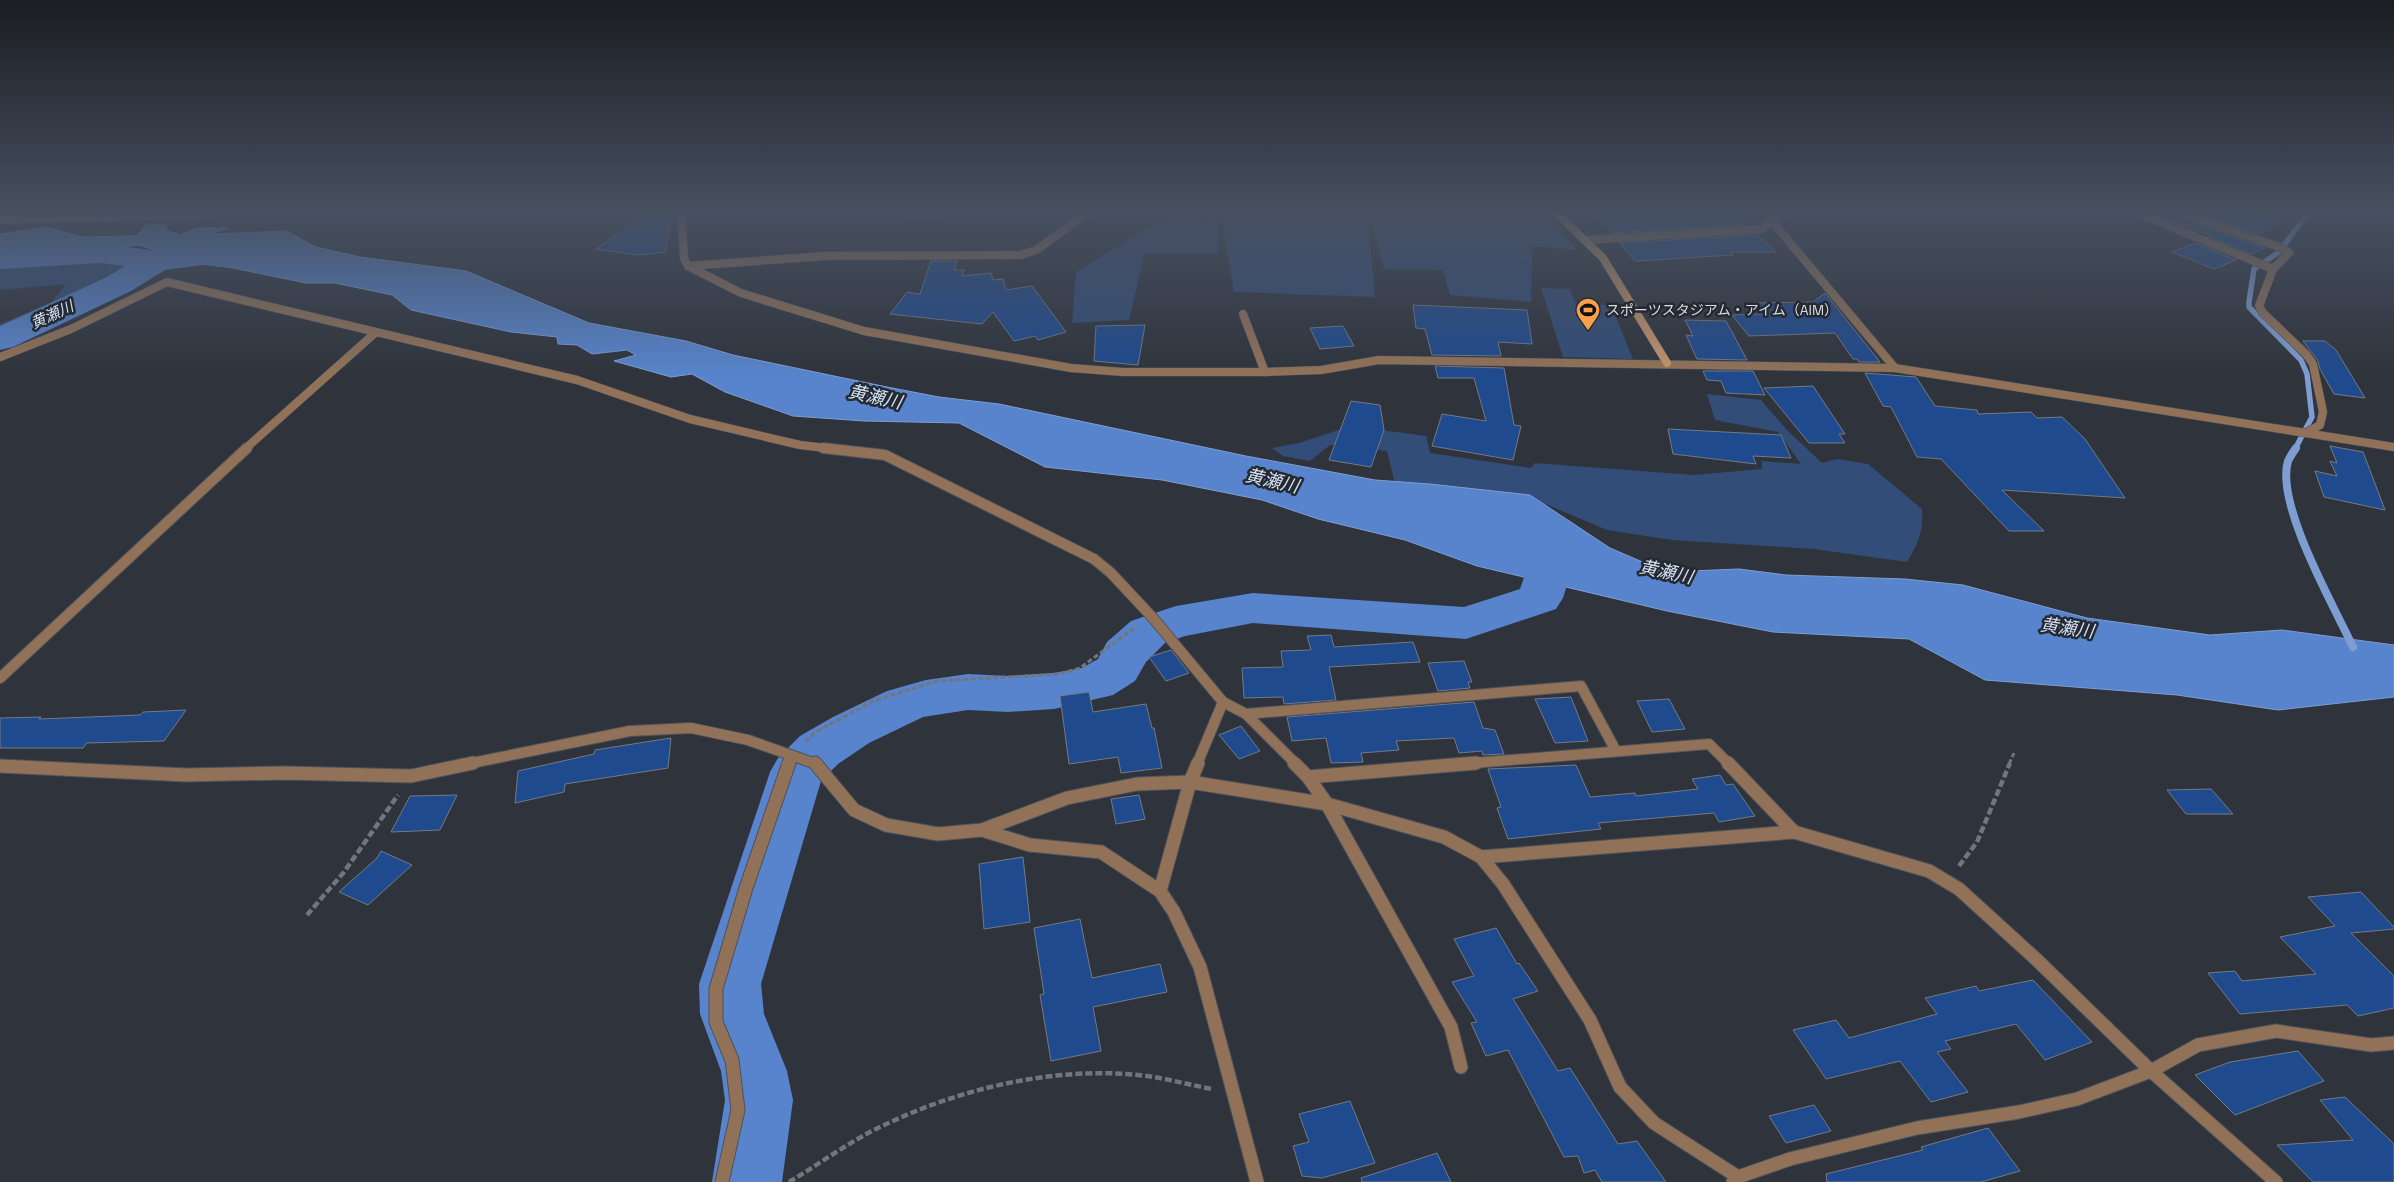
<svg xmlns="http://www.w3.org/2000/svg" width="2394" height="1182" viewBox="0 0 2394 1182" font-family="'Space Grotesk','Noto Sans JP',sans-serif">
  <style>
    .green { fill: #324d77 }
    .water { fill: #5784cc; stroke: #7e9ed2 }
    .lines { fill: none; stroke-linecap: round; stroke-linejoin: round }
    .stream-far1 { stroke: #7e9ed2; stroke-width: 5.5 }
    .stream { stroke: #7e9ed2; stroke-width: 8 }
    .river { fill: #5784cc; fill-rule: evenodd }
    .building { fill: #1f4a8d; stroke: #747a83 }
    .street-far2-casing { stroke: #4e525a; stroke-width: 9 }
    .street-far1-casing { stroke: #4e525a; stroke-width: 12 }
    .street-casing { stroke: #4e525a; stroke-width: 15 }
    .secondary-casing { stroke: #4e525a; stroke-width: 9 }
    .path-far1 { stroke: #71757c; stroke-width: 3; stroke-dasharray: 5 2.5; stroke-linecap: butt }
    .path { stroke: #71757c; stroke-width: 4.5; stroke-dasharray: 7 3; stroke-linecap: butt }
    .street-far2 { stroke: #917258; stroke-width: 8 }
    .street-far1 { stroke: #917258; stroke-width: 10 }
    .street { stroke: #917258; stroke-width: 13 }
    .secondary { stroke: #c5956a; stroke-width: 8 }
    .labels { text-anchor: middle; stroke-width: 5; stroke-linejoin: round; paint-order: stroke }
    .far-poi-label { font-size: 14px; fill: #d9dce1; stroke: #252a32; text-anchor: start }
    .far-water-label { font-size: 15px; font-style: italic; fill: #d3e0f3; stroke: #252a32 }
    .water-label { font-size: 18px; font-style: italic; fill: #d3e0f3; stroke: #252a32 }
  </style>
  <rect width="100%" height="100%" fill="#2f343c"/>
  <g class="green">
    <polygon points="902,210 946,210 942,218 907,218"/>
    <polygon points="1136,210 1206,210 1208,217 1157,220"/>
    <polygon points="1220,210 1367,210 1375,297 1234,292"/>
    <polygon points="1368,210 1542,210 1577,250 1532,246 1531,302 1450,295 1443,270 1384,269"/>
    <polygon points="1218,220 1218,254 1145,253 1129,320 1072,323 1076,272 1156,223"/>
    <polygon points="59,259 135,266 136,275 110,293 0,345 0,324 51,303 66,284 0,290 0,265"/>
    <polygon points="1541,288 1570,289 1576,304 1611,305 1633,359 1563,357"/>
    <path d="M1707,394L1761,400L1787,430L1822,463L1837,459L1868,464L1922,509C1924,531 1918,544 1907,562L1814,549L1672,540L1607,530L1548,505L1396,488L1387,451L1330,445L1310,461L1283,456L1272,448L1299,443L1351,426L1426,436L1430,453L1531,468L1535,463L1693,475L1762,469V461L1801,464L1778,432L1715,420Z"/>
  </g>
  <polygon class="water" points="147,224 167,225 166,230 180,235 196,228 229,228 210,234 286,231 316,247 360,257 466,271 589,323 686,341 733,355 887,387 939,397 999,404 1246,456 1375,480 1430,484 1530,495 1610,548 1666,572 1739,569 1786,575 1905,579 1963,585 2087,618 2210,635 2282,630 2394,645 2394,697 2278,710 2177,695 1985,680 1909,639 1773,632 1667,611 1477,566 1405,540 1318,519 1262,500 1162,480 1045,467 959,423 864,421 793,416 725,392 692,374 671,377 614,361 636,355 627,350 592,354 577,345 558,344 557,337 511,332 411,310 392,295 335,283 306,283 233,268 190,262 139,245 0,260 0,234 47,227 82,237 136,236"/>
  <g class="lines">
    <polyline class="stream-far1" points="2295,449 2312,417 2307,374 2301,360 2249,307 2249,302 2254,269 2279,252 2310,210"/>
    <path class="stream" d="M2296,448C2293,452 2290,457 2288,461C2275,504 2334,606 2353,647"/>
    <g class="river">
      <polygon points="100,243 156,251 204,245 252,252 257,259 252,266 241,269 204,265 165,270 131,291 13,347 0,350 0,326 107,277 125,266 100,263 0,269 0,249"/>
      <polygon points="1556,535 1572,539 1578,549 1563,598 1556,609 1466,639 1253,623 1185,636 1165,643 1146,662 1135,681 1113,695 1054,709 1008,712 968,710 923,717 869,743 838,764 821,781 761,984 764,1014 787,1071 793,1100 782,1182 712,1182 725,1100 721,1071 700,1014 699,984 770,772 778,758 800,736 833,717 887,691 926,680 968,674 1008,676 1054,673 1082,668 1098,659 1107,642 1131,621 1176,606 1253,593 1464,607 1520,589 1534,549 1540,539"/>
    </g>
  </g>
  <g class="building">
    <polygon points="1593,210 1728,210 1744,224 1612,233"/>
    <polygon points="2166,210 2171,215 2265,248 2251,254 2210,237 2212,236 2160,216"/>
    <polygon points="2191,210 2252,210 2265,215 2276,210 2283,220 2259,234"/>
    <polygon points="672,214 665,252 638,255 596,249 644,216"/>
    <polygon points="1757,235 1776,252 1731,252 1733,255 1635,261 1620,243"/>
    <polygon points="2195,243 2236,260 2214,269 2172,252"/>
    <polygon points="931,261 957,261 954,270 964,270 962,276 991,273 993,280 1003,279 1006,290 1032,286 1066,332 1038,340 1035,336 1014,341 993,312 982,324 890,314 907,292 920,294"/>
    <polygon points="1825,293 1880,362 1859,362 1857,359 1853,359 1835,333 1749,336 1732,315 1762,314 1753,303 1813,302"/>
    <polygon points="1413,305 1527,310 1532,344 1498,342 1501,356 1432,355 1425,329 1416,328"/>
    <polygon points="1685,320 1726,321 1747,360 1697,359 1686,335 1693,336"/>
    <polygon points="1145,325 1138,365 1094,361 1096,326"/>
    <polygon points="1343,326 1354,346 1320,349 1310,328"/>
    <polygon points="2303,341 2325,341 2336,350 2365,398 2334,394 2320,369 2318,361"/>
    <polygon points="1435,366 1504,368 1514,425 1521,426 1513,460 1432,446 1442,414 1486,421 1474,378 1438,378"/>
    <polygon points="1703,371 1753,371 1765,395 1726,393 1721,381 1707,380"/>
    <polygon points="1865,373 1916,377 1935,406 1977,410 1978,414 2031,412 2037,418 2062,417 2085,439 2125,498 2002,490 2044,531 2009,531 1941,459 1917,457 1891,407 1883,406"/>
    <polygon points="1813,386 1845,434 1839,434 1845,443 1809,443 1764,388"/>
    <polygon points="1351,401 1380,405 1384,430 1371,467 1329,460"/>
    <polygon points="1668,429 1781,435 1791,458 1753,456 1756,464 1673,454"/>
    <polygon points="2330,446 2363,452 2385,510 2324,497 2315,471 2337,476 2330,461 2337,463"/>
    <polygon points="1331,635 1334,647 1413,642 1420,662 1329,667 1336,700 1284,704 1283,697 1244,698 1242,668 1283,667 1281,651 1311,650 1307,636"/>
    <polygon points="1171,650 1189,673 1166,681 1149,657"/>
    <polygon points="1464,661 1472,682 1468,682 1470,688 1438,691 1428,663"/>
    <polygon points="1089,692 1093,712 1146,704 1152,728 1154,728 1162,768 1121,773 1118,757 1069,764 1060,696"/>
    <polygon points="1571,697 1588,741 1555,743 1535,699"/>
    <polygon points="1669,699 1685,729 1652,732 1637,701"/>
    <polygon points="1474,702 1483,728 1495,730 1504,754 1483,755 1482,751 1459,753 1454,738 1396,741 1399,750 1361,753 1363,762 1331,763 1326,738 1292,741 1287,717"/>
    <polygon points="186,710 164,741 87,743 83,748 0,748 0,718 41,717 39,719 140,715 143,712"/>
    <polygon points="1241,726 1260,751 1239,759 1219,735"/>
    <polygon points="671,738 668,768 565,784 564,792 515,803 518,771 594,754 595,750"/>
    <polygon points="1576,765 1590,797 1635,793 1636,796 1698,789 1692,779 1720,775 1726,785 1733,784 1755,816 1719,822 1714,813 1598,823 1601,829 1508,839 1497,808 1501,807 1488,769"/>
    <polygon points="2211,789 2233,814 2186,814 2167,790"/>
    <polygon points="457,795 440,830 391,832 410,796"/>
    <polygon points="1139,795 1145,819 1116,824 1111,799"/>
    <polygon points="381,851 412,865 368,905 339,892 377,858"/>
    <polygon points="1023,857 1030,922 984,929 979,864"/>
    <polygon points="2361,892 2394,927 2394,929 2351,933 2394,976 2394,1008 2358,1016 2347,1005 2240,1014 2208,973 2235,971 2242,981 2316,974 2280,937 2335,926 2308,897"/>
    <polygon points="1080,919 1092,978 1160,964 1167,992 1093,1007 1101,1051 1051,1061 1040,995 1044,994 1034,928"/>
    <polygon points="1496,928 1517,964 1519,963 1538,991 1513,999 1558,1071 1570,1068 1618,1144 1637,1141 1666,1182 1602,1182 1595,1170 1584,1173 1578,1156 1564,1157 1508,1050 1486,1056 1471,1023 1477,1022 1452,982 1474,976 1454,939"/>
    <polygon points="2033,980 2092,1042 2045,1060 2016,1024 1945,1041 1951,1049 1937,1052 1968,1092 1931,1102 1900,1061 1826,1079 1793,1030 1836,1020 1849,1038 1937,1014 1925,998 1976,986 1979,991"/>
    <polygon points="2298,1051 2324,1081 2235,1115 2195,1075 2230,1062"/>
    <polygon points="2345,1097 2394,1144 2394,1182 2313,1182 2277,1145 2353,1140 2320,1100"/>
    <polygon points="1350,1101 1375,1163 1322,1178 1302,1176 1293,1146 1309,1142 1299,1114"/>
    <polygon points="1814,1105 1831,1131 1786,1143 1769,1116"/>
    <polygon points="1988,1128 2020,1171 1981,1182 1827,1182 1826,1174 1923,1150 1921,1147"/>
    <polygon points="1437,1153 1451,1182 1362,1182 1361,1178"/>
  </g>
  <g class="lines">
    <defs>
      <g id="street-far2">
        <polyline points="681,210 684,258 688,266 741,293 864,331 1071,368 1123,372 1265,372 1321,370 1379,360 1895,368 2394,447"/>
        <polyline points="2161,210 2143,215 2273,269"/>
        <polyline points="2173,210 2282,248 2289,253 2273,269 2259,306 2263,313 2306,354 2313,364 2323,412 2320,425 2305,433"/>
        <polyline points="0,220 195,214 230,210"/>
        <polyline points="1771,220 1895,368"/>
        <polyline points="1584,240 1762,229 1771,220 1788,210"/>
        <polyline points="688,266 825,256 1020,255 1036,250 1092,210"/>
        <polyline points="1243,314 1265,372"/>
        <polyline points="0,357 71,329 167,282 577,380 690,419 800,445 834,449"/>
        <polyline points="245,449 375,333"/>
      </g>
      <g id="street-far1">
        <polyline points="823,448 885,455 1094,559 1111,573 1153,618 1223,702 1246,714 1296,764"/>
        <polyline points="0,678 247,448"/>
        <polyline points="1246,714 1581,686 1616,751"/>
        <polyline points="467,764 630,731 691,728 748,740 816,764"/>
        <polyline points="788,764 791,756"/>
        <polyline points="1197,764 1223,702"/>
        <polyline points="1461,764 1709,744 1729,764"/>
      </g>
      <g id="street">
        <polyline points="815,763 854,810 886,825 938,834 982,830 1067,798 1137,784 1190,782 1327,804 1444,837 1481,857 1503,884 1590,1020 1620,1087 1654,1123 1738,1177"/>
        <polyline points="1294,763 1308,777 1327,804 1451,1027 1461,1067"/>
        <polyline points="1728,763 1794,832"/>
        <polyline points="0,766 186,775 285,773 411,776 473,763"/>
        <polyline points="1308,777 1476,763"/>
        <polyline points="982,830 1030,845 1101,852 1160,891 1174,912 1200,967 1257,1182"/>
        <polyline points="1481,857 1794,832 1929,871 1959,889 2037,960 2151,1071 2276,1182"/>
        <polyline points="1160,891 1190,782 1198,763"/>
        <polyline points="722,1182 738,1110 732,1060 716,1022 716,989 746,888 789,763"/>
        <polyline points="1733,1182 1738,1177 1790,1159 1917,1128 2019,1112 2077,1099 2151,1071 2198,1045 2276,1031 2371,1045 2394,1043"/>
      </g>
      <polyline id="secondary" points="1554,210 1603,258 1667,363"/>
    </defs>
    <use href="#street-far2" class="street-far2-casing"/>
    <use href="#street-far1" class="street-far1-casing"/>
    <use href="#street" class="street-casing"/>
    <use href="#secondary" class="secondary-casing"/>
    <g class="path-far1">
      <polyline points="806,742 814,733 873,701 937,681 1059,674 1080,668 1137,626"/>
      <polyline points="2009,764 2014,753"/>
    </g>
    <g class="path">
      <polyline points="1959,866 1977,842 2010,763"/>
      <polyline points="307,915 344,872 398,795"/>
      <path d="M789,1182C816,1166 842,1147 870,1132C950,1091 1048,1066 1138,1075C1163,1077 1188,1085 1213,1089"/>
    </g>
    <use href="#street-far2" class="street-far2"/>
    <use href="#street-far1" class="street-far1"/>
    <use href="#street" class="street"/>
    <use href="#secondary" class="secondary"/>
  </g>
  <linearGradient id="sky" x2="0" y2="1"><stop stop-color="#1a1d21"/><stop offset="0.56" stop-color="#475061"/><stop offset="1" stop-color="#475061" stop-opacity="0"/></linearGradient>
  <rect width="2394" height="376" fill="url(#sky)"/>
  <defs>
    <symbol id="stadium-pin" viewBox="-11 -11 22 30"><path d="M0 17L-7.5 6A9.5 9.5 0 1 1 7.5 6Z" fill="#f8a04b" stroke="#252a32"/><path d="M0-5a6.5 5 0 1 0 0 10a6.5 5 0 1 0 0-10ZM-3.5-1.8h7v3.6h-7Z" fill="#111"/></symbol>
  </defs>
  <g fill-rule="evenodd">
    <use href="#stadium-pin" x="1574" y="296" width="28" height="38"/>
  </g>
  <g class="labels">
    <g class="far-poi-label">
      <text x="1606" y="315">スポーツスタジアム・アイム（AIM）</text>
    </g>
    <g class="far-water-label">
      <text transform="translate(52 315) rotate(-25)" y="5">黄瀬川</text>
    </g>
    <g class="water-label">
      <text transform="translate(875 397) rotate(13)" y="6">黄瀬川</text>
      <text transform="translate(1272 481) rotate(13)" y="6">黄瀬川</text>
      <text transform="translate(1666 572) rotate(12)" y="6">黄瀬川</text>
      <text transform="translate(2067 628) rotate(8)" y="6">黄瀬川</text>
    </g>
  </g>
</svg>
